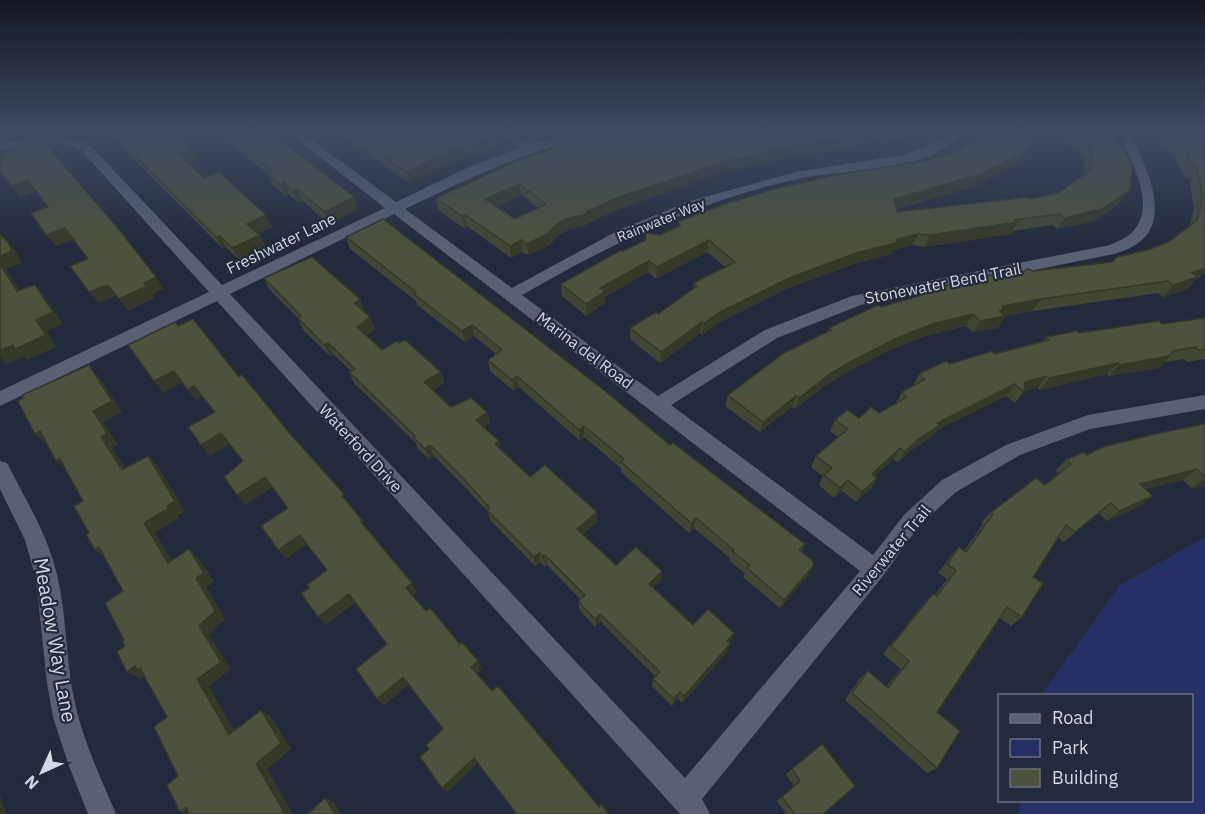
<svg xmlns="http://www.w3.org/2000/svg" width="1205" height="814" viewBox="0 0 1205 814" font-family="'IBM Plex Sans',sans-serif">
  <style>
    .green { fill: #253066 }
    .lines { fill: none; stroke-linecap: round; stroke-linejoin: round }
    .minor { fill: #596076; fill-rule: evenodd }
    .wall { fill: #424734; fill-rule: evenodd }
    .shaded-wall { fill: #36392a }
    .building { fill: #4d523c; stroke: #36392a; stroke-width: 1.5; fill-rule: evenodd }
    .labels { text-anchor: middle; stroke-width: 4.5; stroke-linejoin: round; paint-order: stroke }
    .far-street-label { font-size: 14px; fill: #d4d8e4; stroke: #242a3d }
    .street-label { font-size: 16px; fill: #d4d8e4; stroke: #242a3d }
    .near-street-label { font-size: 20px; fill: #d4d8e4; stroke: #242a3d }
  </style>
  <rect width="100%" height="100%" fill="#242a3d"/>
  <polygon class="green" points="1205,537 1205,814 1017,814 1022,801 1192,800 1192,696 1041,695 1120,585"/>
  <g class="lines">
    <g class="minor">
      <path d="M288,132H301L396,202L467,168L521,147L497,132H511L532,144L571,132H589L587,135C523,154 466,179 405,209L512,288L619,230L690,201L796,172L903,155L937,141L950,132H963C932,172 854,169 808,177C704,197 613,243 522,295L658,396L765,330L852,296L1110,245C1118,241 1128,238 1134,230C1157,203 1130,159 1118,132H1130C1149,174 1182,236 1114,254L861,305L777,338L671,405L873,555L904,515L942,480L1006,445L1088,415L1205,395V409L1090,429L1020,455L956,492L918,527L883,576L702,799L710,814H680L217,301L0,406V391L209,292L81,150C54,137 27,145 0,152V144C31,137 59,130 89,144L222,285L385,208ZM394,214L860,571L685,778L230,294Z"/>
      <path d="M0,461L7,463C24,497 45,530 55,567C67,610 65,655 74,698C82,739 100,776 116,814H88L69,766L53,717L47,683L36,579L25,540L0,489Z"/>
    </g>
  </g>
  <g class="wall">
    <polygon points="107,132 174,132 198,159 189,164 204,178 272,227 257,233 266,247 239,260 226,247 223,249"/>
    <polygon points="215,132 269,132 358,209 329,224 302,201 298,202 289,195 286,196 272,185 268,174"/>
    <polygon points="338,132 486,132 494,148 471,159 467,156 409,183"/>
    <path d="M862,132H917L884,144L869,134L867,141L853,144L852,147L791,157L721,173L616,210L586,224L585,226L568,230L558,235L550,245L528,255L522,252L511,258L467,226L464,228L438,210L436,198L515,162ZM521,195L538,208L515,219L496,207Z"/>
    <polygon points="1061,132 1112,132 1122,201 1094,221 1057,229 1053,225 1013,231 1011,234 951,243 924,247 913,245 893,250 891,254 851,265 786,289 718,323 702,335 700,333 660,363 630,339 630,328 658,314 693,289 694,283 725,267 707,252 656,279 648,272 605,297 605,303 586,316 562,296 561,284 623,251 644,241 645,233 660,235 679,226 679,221 1023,157 1014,166 975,186 896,209 897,212 1030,199 1058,193 1083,175 1085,161 1078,147 1071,147 1069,142 1065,142"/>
    <polygon points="1158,132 1205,132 1201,277 1197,278 1187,289 1163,297 1158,293 1033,311 1005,316 998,328 973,332 966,326 926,336 890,350 845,373 826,385 795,409 792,407 760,432 725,406 728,395 827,332 829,328 881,307 915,297 917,293 1019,276 1034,271 1112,262 1148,250 1170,241 1189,227 1194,208 1189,178 1185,178 1177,161 1163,142"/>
    <polygon points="346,237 670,445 805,544 801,552 809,574 780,608 743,577 745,573 729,561 730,558 694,528 689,533 621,472 621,468 584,437 579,440 519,387 514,391 490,371 488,360 496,354 474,336 465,342 417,305 416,301 350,249"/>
    <polygon points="264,278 360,299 364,311 370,317 375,329 366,335 382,350 441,372 444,383 433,390 451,407 487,412 490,423 484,427 499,441 501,450 530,477 597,512 597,522 583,534 616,565 662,571 661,580 653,587 693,625 734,633 729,643 727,652 682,703 678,699 672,706 652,686 653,679 655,677 652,673 601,622 595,627 583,614 579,609 579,600 580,599 547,565 545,567 540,562 535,566 490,520 488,512 466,488 434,456 429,459 417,448 416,443 354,383 349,372 351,371 333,354 330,356 303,330 298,318 270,290"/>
    <polygon points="1205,318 1205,359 1187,362 1184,359 1164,362 1159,368 1109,376 1107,374 1040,390 1038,388 1024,391 1015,403 1006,396 937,430 933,436 910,451 898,462 893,459 875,476 877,478 871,488 856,502 842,491 834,498 819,485 823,476 811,467 816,456 838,437 830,431 835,420 859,418 879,413 896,403 902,392 913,386 919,374 950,364 1043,341 1046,337 1162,324"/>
    <polygon points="1205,424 1205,486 1192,488 1183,480 1146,489 1153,496 1140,506 1107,521 1099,513 1064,542 1058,538 1033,577 1022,617 1011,626 1000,618 937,712 937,768 927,773 845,700 860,678 868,671 886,687 901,669 883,654 925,602 933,594 935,595 947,579 938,573 950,557 959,547 964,551 983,524 981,523 990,513 1045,485 1059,474 1056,470 1066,460"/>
    <polygon points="822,744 823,814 786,814 777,801 794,786 786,774"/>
  </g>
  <g class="shaded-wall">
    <polygon points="862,132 870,132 867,141 853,144 852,147 791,157 721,173 616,210 586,224 585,226 568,230 558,235 550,245 528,255 527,244 557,224 568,218 586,212 616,198 723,162"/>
    <polygon points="890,132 917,132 884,144 888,133"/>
    <polygon points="493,136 494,148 471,159 469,148"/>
    <polygon points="465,145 467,156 409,183 406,172"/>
    <polygon points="1029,146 1023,157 1014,166 975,186 889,210 894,199"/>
    <polygon points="192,148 198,159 185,166 179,154"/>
    <polygon points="28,180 36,191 20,197 11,186"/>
    <polygon points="284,183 289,195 286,196 281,185"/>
    <polygon points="520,184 521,195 487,211 485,199"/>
    <polygon points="297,189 302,201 298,202 293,191"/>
    <polygon points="1130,190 1122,201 1094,221 1057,229 1065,218"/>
    <polygon points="354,197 358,209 329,224 325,212"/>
    <polygon points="266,215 272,227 253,235 247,224"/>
    <polygon points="465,215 467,226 464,228 462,216"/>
    <polygon points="1018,222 1011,234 924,247 930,235"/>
    <polygon points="65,228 74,240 56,246 46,235"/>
    <polygon points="918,234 913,245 893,250 891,254 851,265 786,289 718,323 702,335 704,323 720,312 789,278 897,239"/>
    <polygon points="260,235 266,247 239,260 232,248"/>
    <polygon points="220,236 226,247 223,249 216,237"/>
    <polygon points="521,240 522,252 511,258 510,246"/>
    <polygon points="709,240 707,252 656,279 657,267"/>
    <polygon points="7,241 17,253 22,263 6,269 27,302 17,291 0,264 0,256"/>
    <polygon points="649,261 648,272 605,297 605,303 586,316 586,304 600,288"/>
    <polygon points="1205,268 1205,273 1197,278 1187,289 1163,297 1173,285 1192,273"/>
    <polygon points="156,277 164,289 153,294 155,298 128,311 119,299 144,283"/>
    <polygon points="35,285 45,297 63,324 47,331 56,347 27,360 23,357 7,364 0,357 0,350 36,320"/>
    <polygon points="108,285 116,296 98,303 89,292"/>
    <polygon points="360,299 364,311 359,314 354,303"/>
    <polygon points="1041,299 1033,311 999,317 1005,316 998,328 973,332 980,321 1002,306"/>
    <polygon points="973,314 966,326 926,336 890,350 845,373 826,385 795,409 799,398 831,373 850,362 895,339 932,324"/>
    <polygon points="370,317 375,329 361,338 357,327"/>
    <polygon points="702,322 700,333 660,363 661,352"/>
    <polygon points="472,325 474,336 465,342 462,331"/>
    <polygon points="328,343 333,354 330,356 324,345"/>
    <polygon points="1170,356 1159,368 1109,376 1119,365"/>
    <polygon points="1118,363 1107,374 1040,390 1049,378"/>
    <polygon points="89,365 99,377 122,412 103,422 118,444 112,448 133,481 122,470 101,437 93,411"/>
    <polygon points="174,371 182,382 163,393 154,381"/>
    <polygon points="441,372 444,383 428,393 424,382"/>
    <polygon points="517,376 519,387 514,391 512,380"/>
    <polygon points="1046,376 1038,388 1023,391 1025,382"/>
    <polygon points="1015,384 1006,396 937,430 933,436 910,451 898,462 905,452 937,423"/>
    <polygon points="194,386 202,397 196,400 187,389"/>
    <polygon points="796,396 792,407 760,432 763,422"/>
    <polygon points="487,412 490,423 479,431 476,420"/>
    <polygon points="584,426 584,437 579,440 579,430"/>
    <polygon points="40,431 47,444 35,434"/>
    <polygon points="221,433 230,444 210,456 201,445"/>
    <polygon points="499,441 501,452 495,444"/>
    <polygon points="430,445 434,456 429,459 425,449"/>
    <polygon points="900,448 893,459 866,485 872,474"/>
    <polygon points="148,456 158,467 185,511 177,516 179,518 155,533 179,572 168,563 144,523 167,506"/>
    <polygon points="60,459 68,472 56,461"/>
    <polygon points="1197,469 1183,480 1127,494 1140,484"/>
    <polygon points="265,477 272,488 245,505 237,495"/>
    <polygon points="877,478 871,488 856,502 862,492"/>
    <polygon points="1205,478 1205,486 1192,488"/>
    <polygon points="848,480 842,491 834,498 840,488"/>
    <polygon points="1153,496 1140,506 1107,521 1119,511"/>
    <polygon points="597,512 597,522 578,538 577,529"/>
    <polygon points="696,518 694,528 689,533 691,523"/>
    <polygon points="300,535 307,544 286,559 278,550"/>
    <polygon points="99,547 107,559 95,550"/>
    <polygon points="189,549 199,559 214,582 206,587 225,619 209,635 231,669 209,686 240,741 229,735 197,679 199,626 196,578"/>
    <polygon points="539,553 540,562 535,566 534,557"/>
    <polygon points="545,555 547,565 545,567 543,557"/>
    <polygon points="814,565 809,574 780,608 784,600"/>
    <polygon points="662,571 661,580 648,592 649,584"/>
    <polygon points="412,583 417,592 411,596 406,588"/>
    <polygon points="349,594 355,603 326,625 318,617"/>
    <polygon points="600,614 601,622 595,627 595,619"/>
    <polygon points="734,633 730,641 723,649 727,641"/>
    <polygon points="730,644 727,652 682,703 684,696"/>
    <polygon points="478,661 482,669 475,675 471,667"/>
    <polygon points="135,666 140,668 146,675 140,679 127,672"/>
    <polygon points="403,677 409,684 384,706 377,699"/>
    <polygon points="680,692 678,699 672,706 674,699"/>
    <polygon points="261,710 271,717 291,749 267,769 293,814 285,814 256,764"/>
    <polygon points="474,758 478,763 447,793 442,788"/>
    <polygon points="0,796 6,814 0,814"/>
    <polygon points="325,798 334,802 341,814 335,814"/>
    <polygon points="186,807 195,814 186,814 180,812"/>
  </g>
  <g class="building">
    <polygon points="111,132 174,132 192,148 179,154 204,178 219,172 266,215 247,224 260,235 232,248 220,236 216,237"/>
    <polygon points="224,132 269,132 354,197 325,212 297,189 293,191 284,183 281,185 267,173 273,171"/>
    <polygon points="350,132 486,132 493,136 469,148 465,145 406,172"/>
    <path d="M600,132H862L856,133V136L793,146L723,162L616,198L586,212L585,215L568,218L557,224L549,233L527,244L521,240L510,246L465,215L462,216L436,198L515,162L582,137ZM520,184L546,204L515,219L485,199Z"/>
    <polygon points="989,132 1036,132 1029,146 1020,154 981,174 894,199 897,212 1028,197 1030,199 1058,193 1090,171 1092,149 1085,136 1077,135 1076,132 1112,132 1132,164 1130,190 1102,209 1065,218 1060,214 1015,220 1018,222 957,231 930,235 918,234 897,239 896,243 856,253 789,278 720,312 704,323 702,322 661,352 630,328 656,312 658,314 697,286 694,283 735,262 709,240 657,267 649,261 600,288 605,291 586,304 561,284 621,250 623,251 646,240 645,233 660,235 680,226 679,221 728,203 775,189 842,174 924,161 953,153 978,141"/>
    <polygon points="1172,132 1205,132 1205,268 1192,273 1198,277 1173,285 1168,281 1041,299 1002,306 1004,309 999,310 1005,316 980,321 973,314 932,324 895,339 850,362 831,373 799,398 796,396 763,422 728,395 784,353 831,330 829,328 878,305 881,307 920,296 917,293 989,275 1002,278 1019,276 1027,269 1034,271 1112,262 1117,257 1148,250 1170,241 1197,220 1203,197 1197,167 1194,166 1185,150"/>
    <polygon points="41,139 121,232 156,277 144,283 147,286 119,299 108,285 89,292 70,266 88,259 65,228 46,235 31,213 48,207 28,180 11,186 0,170 0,153"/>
    <polygon points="383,219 605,391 670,445 673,443 805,544 799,550 812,560 814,565 784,600 747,568 750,565 732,551 734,550 696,518 691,523 621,462 624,459 584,426 579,430 517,376 512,380 488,360 502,350 472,325 462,331 414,294 416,292 346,237"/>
    <polygon points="0,235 7,241 12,251 0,256"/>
    <polygon points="312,257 360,299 354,303 370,317 357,327 382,350 397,341 399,343 405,340 441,372 424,382 451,407 471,398 487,412 476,420 499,441 495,444 530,477 545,465 597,512 577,529 616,565 636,547 662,571 649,584 693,625 708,609 734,633 727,641 730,644 684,696 680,692 674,699 653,679 659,672 654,666 600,614 595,619 582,606 579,600 585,595 545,555 543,557 539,553 534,557 487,510 490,508 463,478 430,445 425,449 413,437 415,436 349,372 355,369 328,343 324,345 298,318 301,316 264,278"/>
    <polygon points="0,264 17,291 35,285 53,312 36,320 46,335 15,349 13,345 0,350"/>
    <polygon points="1205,318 1205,349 1199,350 1196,347 1173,351 1170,356 1119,365 1118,363 1049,378 1046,376 1025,382 1024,392 1015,384 937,423 940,425 917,440 905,452 900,448 872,474 877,478 862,492 848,480 840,488 824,475 832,468 816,456 848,429 835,420 847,410 859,418 871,407 879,413 907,397 902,392 925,379 919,374 946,361 950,364 992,351 995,354 1049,340 1046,337 1077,331 1079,333 1159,321 1162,324"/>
    <polygon points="193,319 239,377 242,375 292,436 344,494 342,496 363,521 361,522 412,583 406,588 426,611 430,608 460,644 462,642 478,661 471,667 492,691 498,686 599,807 601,804 609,814 515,814 516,813 474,758 442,788 420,757 429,749 426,745 443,729 403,677 377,699 356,669 387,644 349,594 318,617 301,593 309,588 307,585 327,570 300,535 278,550 261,526 288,508 265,477 237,495 224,477 243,461 221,433 201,445 188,427 215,412 194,386 187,389 174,371 154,381 128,345 175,322 178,326"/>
    <polygon points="89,365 112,401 93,411 107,433 101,437 122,470 148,456 175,501 167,506 169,508 144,523 168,563 189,549 204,573 196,578 215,611 199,626 221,662 197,679 229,735 261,710 281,743 256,764 285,814 189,814 186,807 180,812 167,785 178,776 154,727 167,717 140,668 137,670 135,666 127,672 117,652 125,646 122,641 124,640 105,603 123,591 99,547 95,550 86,534 89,533 74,506 83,501 60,459 56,461 40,431 35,434 18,401 24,398 22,395"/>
    <polygon points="1205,424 1205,478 1197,469 1140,484 1153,496 1119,511 1111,503 1075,532 1066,525 1033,577 1043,583 1022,617 1007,607 937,712 960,731 937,768 852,693 868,671 888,688 909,661 891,646 933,594 937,596 956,570 947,564 959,547 966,552 993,514 990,513 1036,478 1045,485 1071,464 1066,460 1084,452 1087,455 1103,447 1164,432"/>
    <polygon points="822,744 855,786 823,814 795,814 782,797 800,781 792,769"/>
    <polygon points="325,798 335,814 308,814"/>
  </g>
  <linearGradient id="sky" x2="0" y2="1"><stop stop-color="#141722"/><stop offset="0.54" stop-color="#3f4a62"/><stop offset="1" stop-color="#3f4a62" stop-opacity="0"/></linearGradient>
  <rect width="1205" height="246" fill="url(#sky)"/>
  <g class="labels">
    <g class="far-street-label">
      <text transform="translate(661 220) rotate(-22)" y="5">Rainwater Way</text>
    </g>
    <g class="street-label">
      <text transform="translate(281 243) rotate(-26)" y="6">Freshwater Lane</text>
      <text transform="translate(943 283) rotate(-11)" y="6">Stonewater Bend Trail</text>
      <text transform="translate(585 350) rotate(37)" y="6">Marina del Road</text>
      <text transform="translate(361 448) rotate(47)" y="6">Waterford Drive</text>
      <text transform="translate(891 550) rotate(-50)" y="6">Riverwater Trail</text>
    </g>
    <g class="near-street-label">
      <text transform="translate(55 640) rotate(80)" y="7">Meadow Way Lane</text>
    </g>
  </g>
  <rect x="998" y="694" width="195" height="108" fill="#242a3d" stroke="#6a7080" stroke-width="1.5"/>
  <rect x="1010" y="714" width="30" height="9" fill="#596076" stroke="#6a7080" stroke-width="1.5"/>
  <text x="1052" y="724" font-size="18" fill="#d4d8e4">Road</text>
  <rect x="1010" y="739" width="30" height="18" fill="#253066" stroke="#6a7080" stroke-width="1.5"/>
  <text x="1052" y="754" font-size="18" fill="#d4d8e4">Park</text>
  <rect x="1010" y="769" width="30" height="18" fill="#4d523c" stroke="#6a7080" stroke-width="1.5"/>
  <text x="1052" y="784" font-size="18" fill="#d4d8e4">Building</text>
  <g transform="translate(42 772) rotate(225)" stroke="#242a3d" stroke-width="4.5" paint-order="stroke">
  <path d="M0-4.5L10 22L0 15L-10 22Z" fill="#d4d8e4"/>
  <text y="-9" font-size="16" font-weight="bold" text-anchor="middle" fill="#d4d8e4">N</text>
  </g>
</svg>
